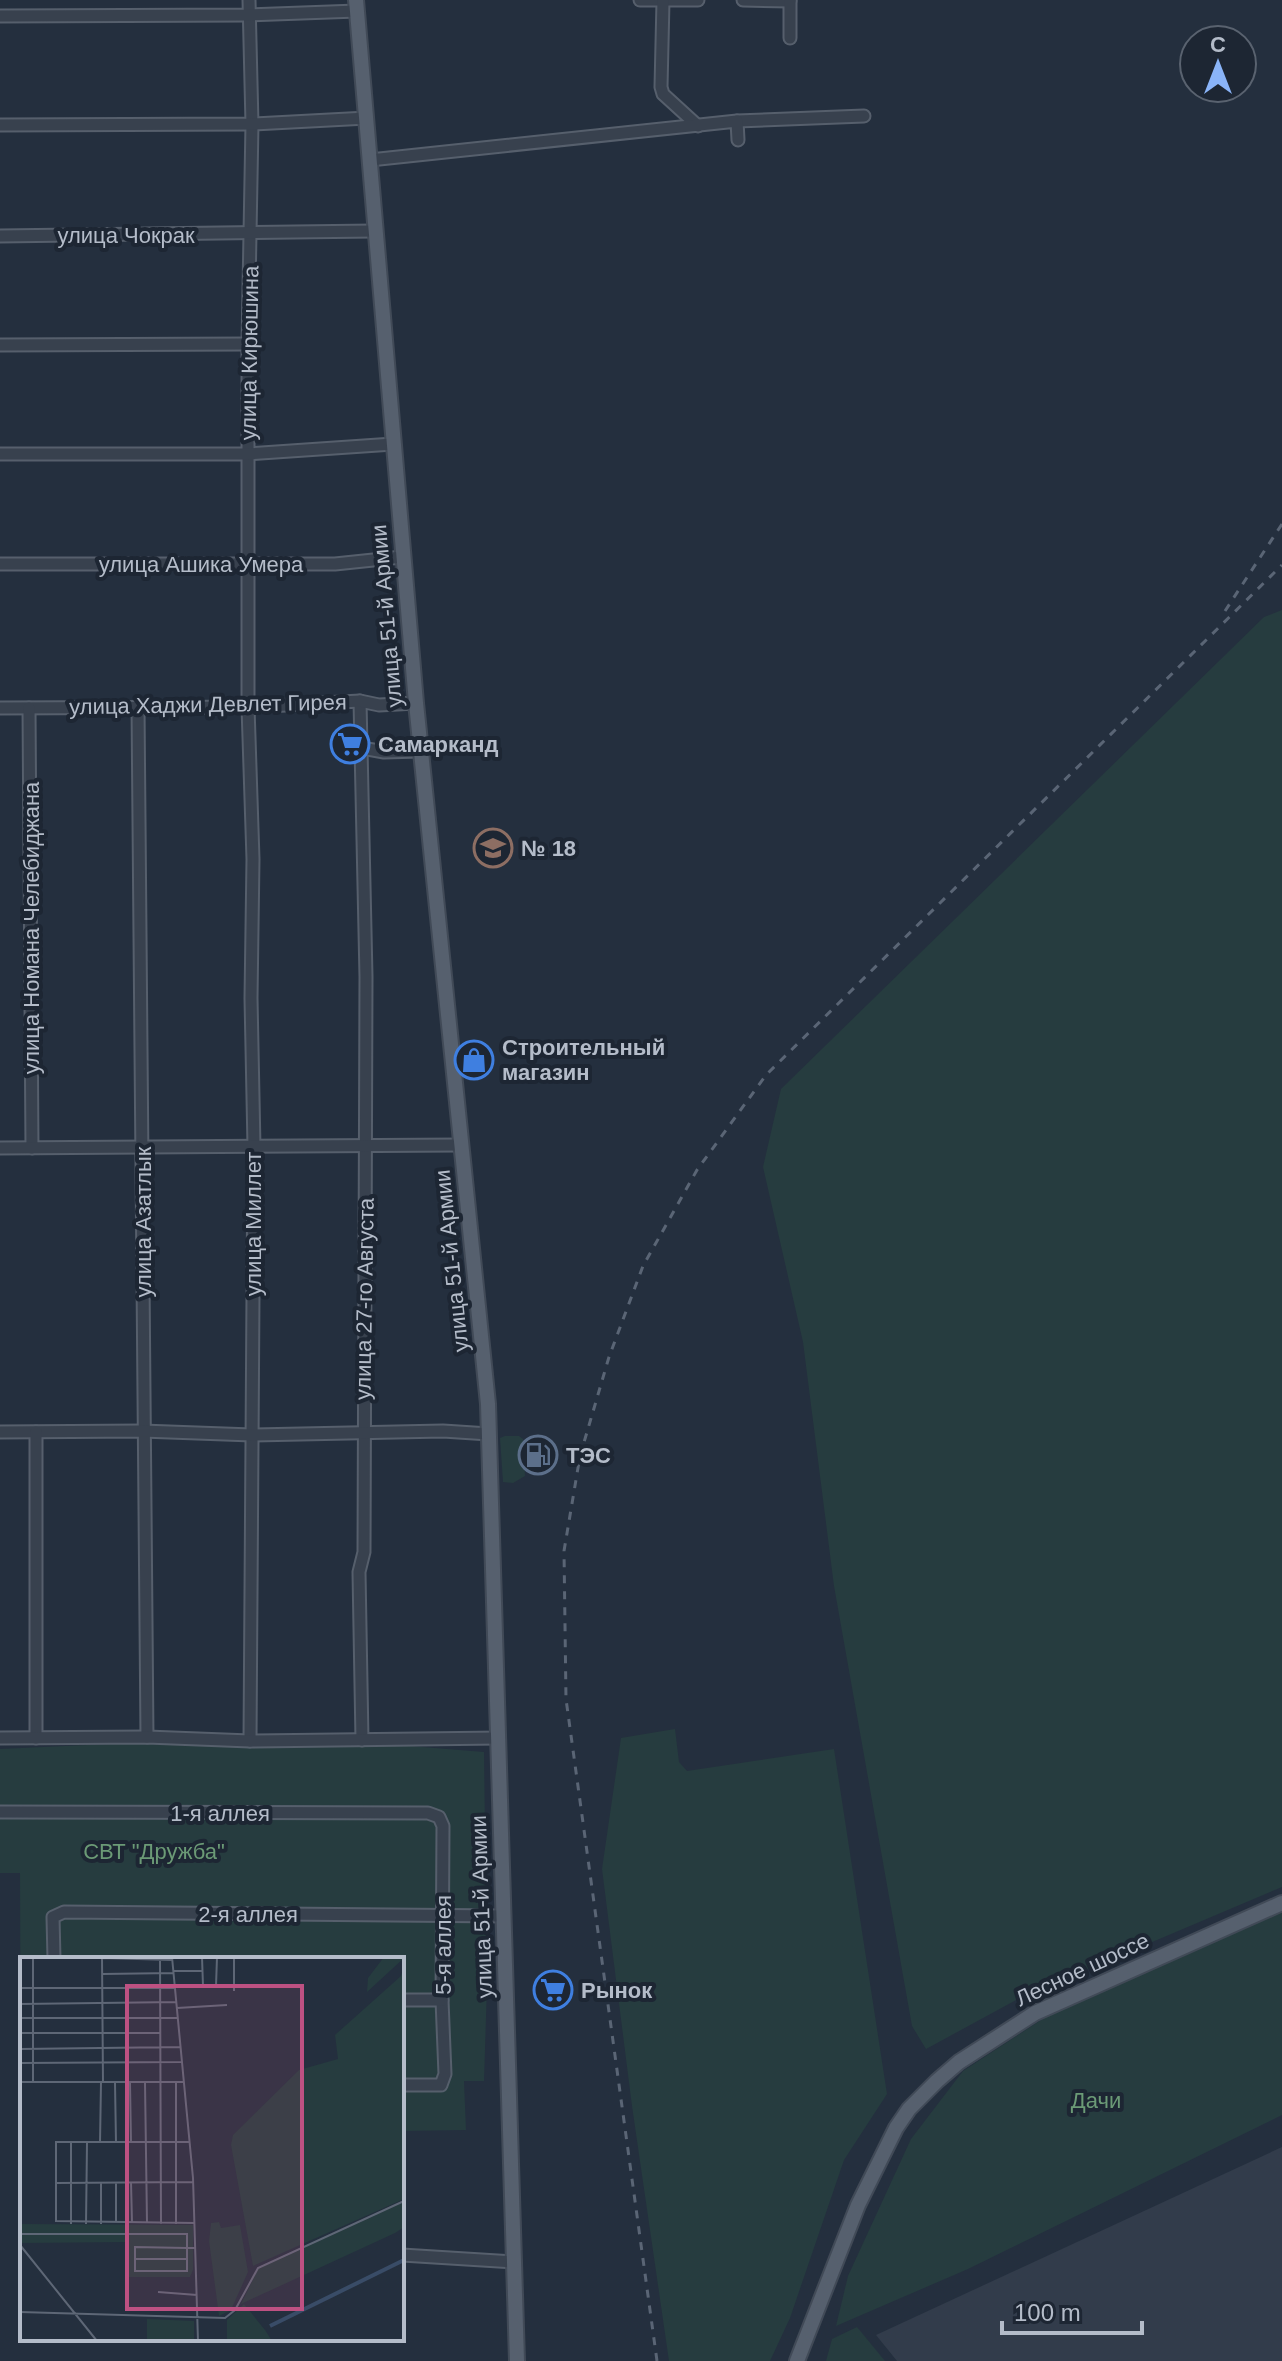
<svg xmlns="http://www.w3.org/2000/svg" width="1282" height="2361" viewBox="0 0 1282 2361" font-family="Arial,sans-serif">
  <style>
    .airport { fill: #323c4b }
    .green { fill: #263c3f }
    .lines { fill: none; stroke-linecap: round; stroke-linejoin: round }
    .minor-casing { stroke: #565f6c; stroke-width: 15 }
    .major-casing { stroke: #414a57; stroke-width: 18 }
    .minor { stroke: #38414e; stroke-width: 11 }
    .major { stroke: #56606e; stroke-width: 14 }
    .rail { stroke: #5a6575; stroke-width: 3; stroke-dasharray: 8 8; stroke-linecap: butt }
    .labels { text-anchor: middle; stroke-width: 8; stroke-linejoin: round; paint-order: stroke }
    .street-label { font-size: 22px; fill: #b4bcc9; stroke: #1d2633 }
    .poi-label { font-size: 22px; font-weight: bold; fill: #b4bcc9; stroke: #1d2633; text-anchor: start }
    .park-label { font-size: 22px; fill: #6b9a76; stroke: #1d2633 }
    .inset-river { fill: none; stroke: #394c67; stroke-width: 4 }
    .inset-road { fill: none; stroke: #5e6776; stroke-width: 2 }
    .view { fill: #bd5182; fill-opacity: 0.15; stroke: #bd5182; stroke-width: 4 }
    .inset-edge { fill: none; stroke: #b4bcc9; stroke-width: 4 }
  </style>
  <rect width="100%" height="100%" fill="#242f3e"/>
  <polygon class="airport" points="1282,2147 1282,2361 897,2361 876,2335"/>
  <g class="green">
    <polygon points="1282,610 1282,1887 1020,1998 926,2049 912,2026 834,1586 803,1342 763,1167 781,1089 1264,617"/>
    <polygon points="505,1436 519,1436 523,1439 525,1476 513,1483 503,1482 500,1438"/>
    <polygon points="675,1729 679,1762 687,1771 834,1749 887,2094 844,2160 790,2318 770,2361 669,2361 632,2106 602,1869 621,1738"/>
    <polygon points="152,1742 410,1746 484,1752 487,1986 484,2081 464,2081 466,2130 402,2131 402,1959 22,1959 21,2130 20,1873 0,1873 0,1749"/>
    <polygon points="1282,1912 1282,2115 968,2269 836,2326 848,2276 911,2139 963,2071 1044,2018"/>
    <polygon points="857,2327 885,2361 826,2361 832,2339"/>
  </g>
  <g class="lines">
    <defs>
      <g id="minor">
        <polyline points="249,0 252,124 248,344 248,707 253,859 251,998 254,1147 250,1741"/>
        <polyline points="640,0 698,0"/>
        <polyline points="743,0 790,1"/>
        <polyline points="790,0 790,38"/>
        <polyline points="663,1 661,87 663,94 698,126"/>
        <polyline points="0,16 250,15 357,11"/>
        <polyline points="737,121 864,116"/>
        <polyline points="0,125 252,124 367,118"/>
        <polyline points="370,160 737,121 738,140"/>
        <polyline points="0,236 374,231"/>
        <polyline points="0,345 248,344"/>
        <polyline points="0,454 248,454 393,444"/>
        <polyline points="0,564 335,564 402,557"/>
        <polyline points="360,701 366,977 364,1552 359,1572 362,1740"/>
        <polyline points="138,706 147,1737"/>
        <polyline points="0,708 248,707 360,701 379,705 416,703"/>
        <polyline points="29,708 32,1148"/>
        <polyline points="362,748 384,752 420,751"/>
        <polyline points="0,1148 460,1145"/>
        <polyline points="0,1432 142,1431 252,1435 443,1431 489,1434"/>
        <polyline points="36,1432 36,1738"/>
        <polyline points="0,1738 147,1737 250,1741 499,1738"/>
        <polyline points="0,1812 428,1813 439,1817 443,1826 442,2000 445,2074 441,2085 402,2085"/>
        <polyline points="54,1959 53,1917 64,1912 503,1916"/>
        <polyline points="402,2000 442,2000"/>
        <polyline points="402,2255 515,2262"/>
      </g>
      <g id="major">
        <polyline points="356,0 416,703 488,1404 517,2361"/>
        <polyline points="797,2361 858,2205 896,2128 909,2109 937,2081 959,2062 1035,2013 1282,1903"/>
      </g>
    </defs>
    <use href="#minor" class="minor-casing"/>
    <use href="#major" class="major-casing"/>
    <use href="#minor" class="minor"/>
    <use href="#major" class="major"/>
    <g class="rail">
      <polyline points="1225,611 1282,524"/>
      <polyline points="657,2361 566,1699 564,1551 580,1456 609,1357 643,1266 697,1170 766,1075 1282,565"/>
    </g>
  </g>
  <defs>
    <symbol id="supermarket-ring" viewBox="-11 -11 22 22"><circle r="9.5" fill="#1d2633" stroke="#3f7fe0" stroke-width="1.5"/><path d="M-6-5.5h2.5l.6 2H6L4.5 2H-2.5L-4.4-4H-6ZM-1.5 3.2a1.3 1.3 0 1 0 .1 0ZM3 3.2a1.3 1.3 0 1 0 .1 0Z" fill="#3f7fe0"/></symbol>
    <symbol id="school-ring" viewBox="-11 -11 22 22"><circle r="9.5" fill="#1d2633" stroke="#8d6e63" stroke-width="1.5"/><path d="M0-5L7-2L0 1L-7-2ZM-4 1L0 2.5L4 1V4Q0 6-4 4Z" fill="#8d6e63"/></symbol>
    <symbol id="shop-ring" viewBox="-11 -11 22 22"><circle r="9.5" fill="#1d2633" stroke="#3f7fe0" stroke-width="1.5"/><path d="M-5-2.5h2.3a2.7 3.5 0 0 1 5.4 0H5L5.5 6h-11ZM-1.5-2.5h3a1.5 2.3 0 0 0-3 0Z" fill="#3f7fe0"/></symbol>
    <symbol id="fuel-ring" viewBox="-11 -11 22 22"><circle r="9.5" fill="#1d2633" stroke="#5c6f8a" stroke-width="1.5"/><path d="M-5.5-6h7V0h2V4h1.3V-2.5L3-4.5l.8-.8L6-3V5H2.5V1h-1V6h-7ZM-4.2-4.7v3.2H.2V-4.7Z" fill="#5c6f8a"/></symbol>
  </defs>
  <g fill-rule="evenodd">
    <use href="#supermarket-ring" x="328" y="722" width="44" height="44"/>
    <use href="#school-ring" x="471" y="826" width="44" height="44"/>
    <use href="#shop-ring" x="452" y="1038" width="44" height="44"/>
    <use href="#fuel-ring" x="516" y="1433" width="44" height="44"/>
    <use href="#supermarket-ring" x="531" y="1968" width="44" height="44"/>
  </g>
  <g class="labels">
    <g class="street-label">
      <text x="126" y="243">улица Чокрак</text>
      <text transform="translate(249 353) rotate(-89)" y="8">улица Кирюшина</text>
      <text x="201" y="572">улица Ашика Умера</text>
      <text transform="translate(386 616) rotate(-95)" y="8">улица 51-й Армии</text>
      <text transform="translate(208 704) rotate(-1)" y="8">улица Хаджи Девлет Гирея</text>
      <text transform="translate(31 928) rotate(-90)" y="8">улица Номана Челебиджана</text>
      <text transform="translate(143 1222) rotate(-90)" y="8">улица Азатлык</text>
      <text transform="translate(253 1224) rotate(-90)" y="8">улица Миллет</text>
      <text transform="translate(451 1261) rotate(-96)" y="8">улица 51-й Армии</text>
      <text transform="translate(364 1299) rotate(-89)" y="8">улица 27-го Августа</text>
      <text x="220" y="1821">1-я аллея</text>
      <text transform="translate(481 1907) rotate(-92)" y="8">улица 51-й Армии</text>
      <text x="248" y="1922">2-я аллея</text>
      <text transform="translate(443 1945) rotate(-90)" y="8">5-я аллея</text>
      <text transform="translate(1082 1969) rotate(-25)" y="8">Лесное шоссе</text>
    </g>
    <g class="poi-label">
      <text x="378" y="752">Самарканд</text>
      <text x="521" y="856">№ 18</text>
      <text x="502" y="1055">Строительный<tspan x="502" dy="25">магазин</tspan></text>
      <text x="566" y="1463">ТЭС</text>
      <text x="581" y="1998">Рынок</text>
    </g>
    <g class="park-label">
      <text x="154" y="1859">СВТ "Дружба"</text>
      <text x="1096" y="2108">Дачи</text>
    </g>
  </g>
  <g transform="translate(20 1957)">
    <rect width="384" height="384" fill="#242f3e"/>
    <path d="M364,0L384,1L347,35L348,21ZM384,9V242L233,309L211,188L213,178L279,113L318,102L315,78L381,19ZM384,245V270L375,276L221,347L238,312ZM199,265L201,271L220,268L228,315L211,353L199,359L189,284L191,266ZM0,267L173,268V313L170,320H109V285L2,286ZM224,347L245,373L252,384H207V363ZM127,362L174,364V384H127Z" fill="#263c3f"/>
    <path class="inset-river" d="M250,369L384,303"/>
    <path class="inset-road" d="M13,0V124M82,0L83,126M140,0L141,267M152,0L173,221L178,384M182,0L183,29M214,0V34M82,1L152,3M154,14H182M82,17L154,16M155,29H214M196,29L197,0M0,31H155M0,47L157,45M157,51L207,48M0,61H158M0,76H140M0,92L160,90M0,106L161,105M0,125H163M156,125V267M95,126L96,186M110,126L111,186M125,126L127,266M169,185H36V264L175,266M51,186V267M80,186L81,125M81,225V267M96,225V266M111,225L112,266M36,226L173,225M66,267L67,186M0,277H167V314H115V290L167,291H175M0,288L77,384M114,302H167M138,335L177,338M0,355L205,361L215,353L238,311L384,244"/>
    <path class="view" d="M107,29H282V352H107Z"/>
    <rect width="384" height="384" class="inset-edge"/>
  </g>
  <g transform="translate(1218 64)"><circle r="38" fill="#1d2633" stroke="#59626f" stroke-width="2"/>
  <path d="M0-6L14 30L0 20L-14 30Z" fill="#8ab4f8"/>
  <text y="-12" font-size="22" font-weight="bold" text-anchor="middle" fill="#b4bcc9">С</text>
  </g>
  <path d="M1002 2321v12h140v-12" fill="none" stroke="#b4bcc9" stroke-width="4"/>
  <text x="1014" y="2321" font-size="24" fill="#b4bcc9" stroke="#1d2633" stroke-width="6" paint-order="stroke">100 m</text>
</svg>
